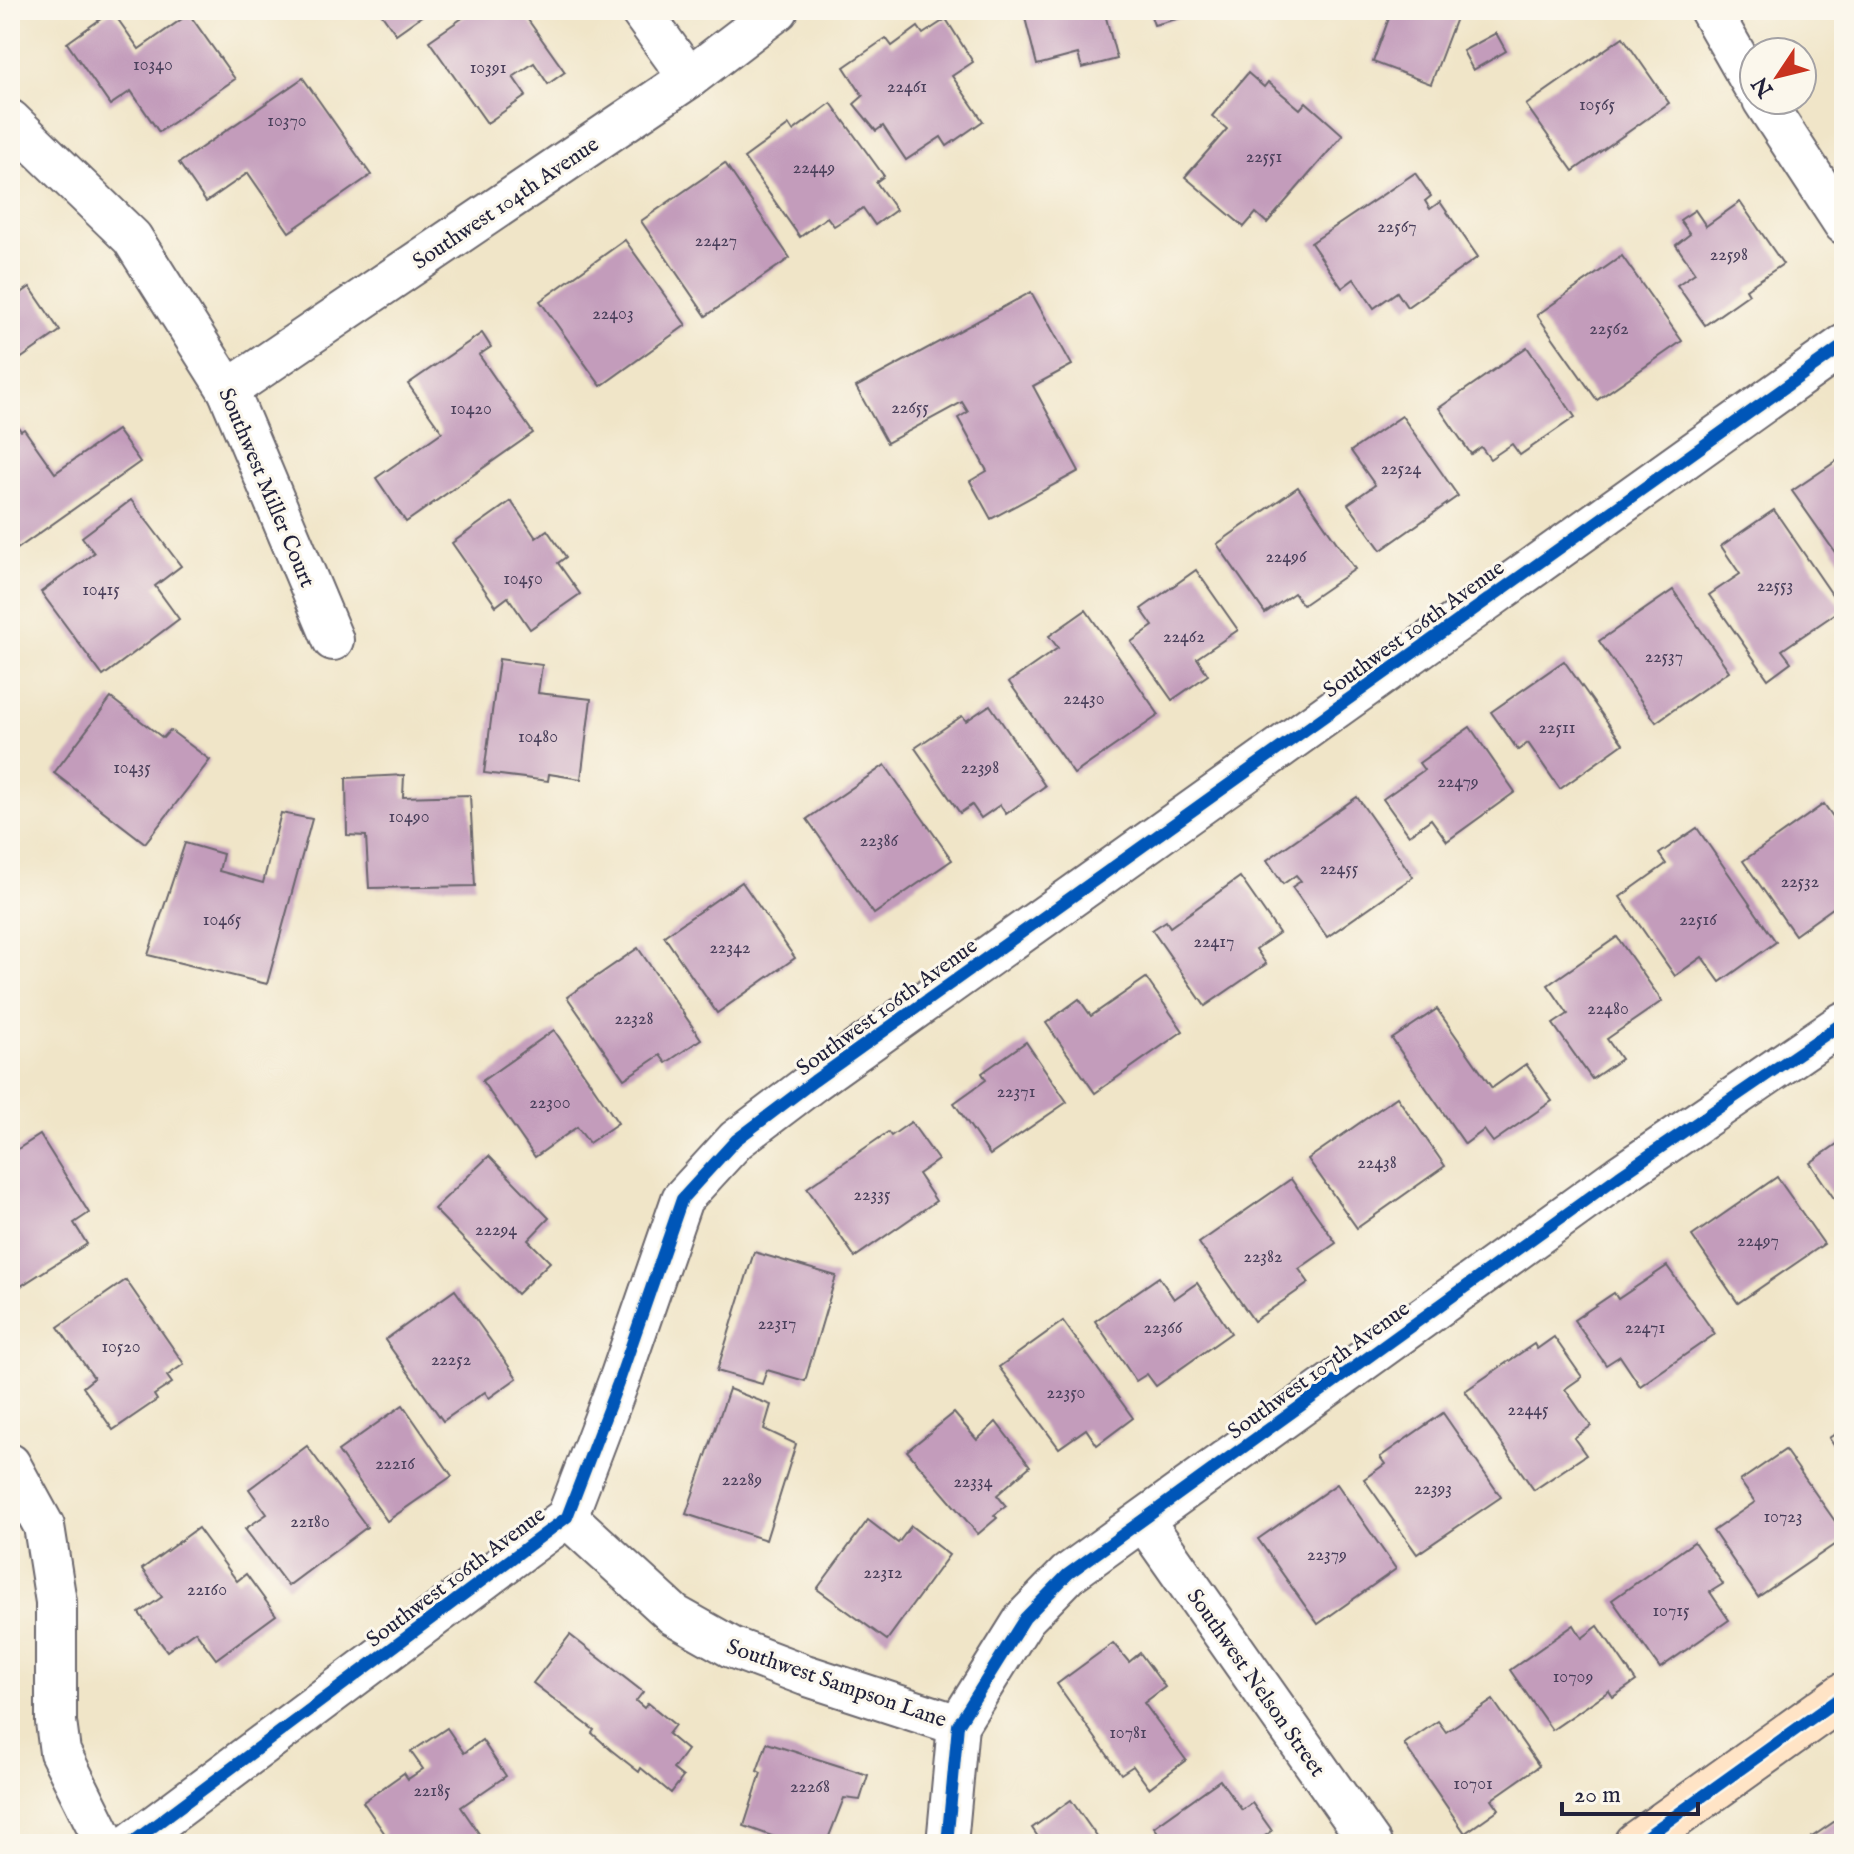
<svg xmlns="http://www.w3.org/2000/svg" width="1854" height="1854" viewBox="0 0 1854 1854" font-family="'IM FELL English',serif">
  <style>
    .building { fill: #c39cbb }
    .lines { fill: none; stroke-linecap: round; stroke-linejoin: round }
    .street-casing { stroke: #6a666c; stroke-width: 44 }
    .secondary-casing { stroke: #6a666c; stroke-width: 48 }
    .street { stroke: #fff; stroke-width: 40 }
    .secondary { stroke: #ffe4c6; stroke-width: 44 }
    .cycleway-casing { stroke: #fbf7ec; stroke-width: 17 }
    .cycleway { stroke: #0057b8; stroke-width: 12 }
    .labels { text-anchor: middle; stroke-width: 6; stroke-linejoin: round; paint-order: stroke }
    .number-label { font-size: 18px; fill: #4a405b }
    .street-label { font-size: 22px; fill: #22223b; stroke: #fbf7ec }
  </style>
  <rect width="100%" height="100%" fill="#fbf7ec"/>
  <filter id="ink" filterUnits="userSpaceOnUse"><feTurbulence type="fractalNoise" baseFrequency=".0125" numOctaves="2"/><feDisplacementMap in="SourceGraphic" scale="16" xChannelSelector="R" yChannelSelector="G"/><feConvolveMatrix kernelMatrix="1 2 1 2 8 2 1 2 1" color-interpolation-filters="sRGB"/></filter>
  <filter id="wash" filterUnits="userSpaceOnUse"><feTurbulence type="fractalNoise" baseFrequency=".006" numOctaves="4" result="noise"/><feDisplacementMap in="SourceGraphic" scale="32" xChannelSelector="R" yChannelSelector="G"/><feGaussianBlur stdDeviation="1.8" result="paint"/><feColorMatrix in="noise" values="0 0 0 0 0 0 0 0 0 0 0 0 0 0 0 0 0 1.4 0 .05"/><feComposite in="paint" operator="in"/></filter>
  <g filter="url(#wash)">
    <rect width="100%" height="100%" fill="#f0e5c8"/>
    <g id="blocks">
      <g class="building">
        <polygon points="379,10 430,10 396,34"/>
        <polygon points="474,10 521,10 565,72 548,84 534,63 513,77 526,96 487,123 429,41"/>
        <polygon points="1023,10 1104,10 1117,59 1082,68 1078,54 1037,65"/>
        <polygon points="1149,10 1207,10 1207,11 1154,25"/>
        <polygon points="1392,10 1459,10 1431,84 1373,62"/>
        <polygon points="112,11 139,49 189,14 235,79 159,132 131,91 110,105 67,43"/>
        <polygon points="946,19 973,62 952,76 983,121 947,146 941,137 906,160 883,126 876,131 854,104 863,96 844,67 886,38 892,46 918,27 923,34"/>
        <polygon points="1496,33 1506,51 1473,70 1463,51"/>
        <polygon points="1623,37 1669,103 1573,171 1526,105"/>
        <polygon points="1248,73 1264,87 1268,82 1300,109 1306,102 1343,135 1267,223 1256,213 1244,227 1185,177 1227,129 1212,116"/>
        <polygon points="303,78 371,175 289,232 248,173 206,202 179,163"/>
        <polygon points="831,103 884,176 876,182 896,210 875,225 863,208 834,226 827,217 800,237 744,158 789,125 793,131"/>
        <polygon points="725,163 790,258 706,316 641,221"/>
        <polygon points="1415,173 1431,196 1425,201 1430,209 1440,202 1478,257 1407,307 1397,292 1374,308 1354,279 1342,288 1311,243"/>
        <polygon points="1740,202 1783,264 1746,289 1749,294 1705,325 1677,285 1695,273 1676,245 1690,234 1680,220 1695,210 1706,226"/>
        <polygon points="625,240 686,325 601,386 540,301"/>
        <polygon points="1622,256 1682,341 1597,400 1537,315"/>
        <polygon points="30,287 60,331 10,366 10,301"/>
        <polygon points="1031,292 1072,365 1033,386 1079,471 991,519 970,481 987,471 958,418 968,412 962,402 887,443 856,387"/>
        <polygon points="482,333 491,347 479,355 533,433 406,522 376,478 442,432 408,384"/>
        <polygon points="1527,347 1575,417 1520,455 1512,444 1490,459 1481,447 1471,454 1439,408"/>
        <polygon points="10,416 21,431 24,429 55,473 117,430 140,462 10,554"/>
        <polygon points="1402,416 1458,496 1381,550 1348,504 1375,485 1351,451"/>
        <polygon points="1844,456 1844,565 1792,491"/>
        <polygon points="1298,487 1355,569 1303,605 1294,593 1265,613 1217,544"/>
        <polygon points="131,500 181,566 155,586 179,619 103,676 41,592 94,553 82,537"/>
        <polygon points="511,501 536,538 547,530 566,557 558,563 580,594 530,629 508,597 496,606 452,543"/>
        <polygon points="1774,510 1842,609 1782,650 1791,662 1768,679 1709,595 1740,574 1721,546"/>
        <polygon points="1196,570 1238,630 1197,658 1208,675 1172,700 1131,642 1153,626 1141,609"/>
        <polygon points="1673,590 1729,671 1656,722 1599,641"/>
        <polygon points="1086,610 1159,715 1074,774 1009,682 1058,648 1049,636"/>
        <polygon points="499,659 542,665 538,693 591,699 581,779 549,774 548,781 484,773"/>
        <polygon points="1564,661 1623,744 1560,789 1528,743 1518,750 1491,712"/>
        <polygon points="111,698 163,738 170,730 210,760 145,843 54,773"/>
        <polygon points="990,705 1045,786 1006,814 1000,805 981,818 972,805 960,813 915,748 962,716 966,721"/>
        <polygon points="1470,727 1515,792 1447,841 1431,819 1409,835 1383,799 1424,770 1419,763"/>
        <polygon points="885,765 952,860 874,914 807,819"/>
        <polygon points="404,775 403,797 470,795 475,886 369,888 366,836 347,835 346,778"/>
        <polygon points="1357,797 1413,877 1327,937 1292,887 1301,881 1296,875 1283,884 1267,860"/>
        <polygon points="1824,804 1844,832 1844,900 1795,935 1743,861"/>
        <polygon points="281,813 312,819 267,984 148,955 185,843 223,854 219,871 263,883"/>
        <polygon points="1697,828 1776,942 1720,982 1702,957 1675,976 1620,897 1666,864 1659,854"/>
        <polygon points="1240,877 1279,933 1256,949 1266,964 1205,1006 1152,930 1166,921 1170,927"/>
        <polygon points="742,882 795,958 717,1013 664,936"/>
        <polygon points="1617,937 1662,1001 1607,1039 1621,1059 1592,1079 1553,1024 1568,1014 1548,985"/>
        <polygon points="638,948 701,1039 666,1063 660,1055 624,1079 567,997"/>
        <polygon points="1146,978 1183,1031 1095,1093 1046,1023 1079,999 1091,1016"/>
        <polygon points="1437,1009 1492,1088 1526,1064 1552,1101 1493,1142 1484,1130 1465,1144 1392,1039"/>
        <polygon points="554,1030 618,1123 589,1143 577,1127 535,1157 482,1081"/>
        <polygon points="1026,1042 1067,1102 990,1155 954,1103 986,1080 982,1073"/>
        <polygon points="1397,1097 1445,1166 1357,1228 1308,1159"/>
        <polygon points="911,1122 938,1160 918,1174 936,1201 855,1257 807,1188 888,1132 891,1136"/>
        <polygon points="40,1135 89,1213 74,1223 87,1244 13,1291 10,1286 10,1154"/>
        <polygon points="1844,1139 1844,1213 1810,1163"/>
        <polygon points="489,1156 549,1218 528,1240 550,1262 517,1294 434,1209"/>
        <polygon points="1777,1177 1824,1244 1738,1303 1692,1236"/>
        <polygon points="1291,1179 1336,1243 1299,1269 1309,1283 1254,1321 1199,1243"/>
        <polygon points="754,1252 836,1276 805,1381 767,1370 762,1384 717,1371"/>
        <polygon points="1667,1266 1715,1334 1640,1386 1620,1356 1606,1365 1574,1320 1614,1293 1618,1299"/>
        <polygon points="1159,1277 1174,1299 1197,1283 1231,1333 1156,1386 1147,1374 1136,1381 1095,1321"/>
        <polygon points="126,1280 184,1364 167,1376 172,1383 154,1395 157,1400 113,1430 83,1387 94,1378 58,1327"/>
        <polygon points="455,1290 517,1378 489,1398 485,1392 443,1421 385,1340"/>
        <polygon points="1063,1321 1133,1418 1097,1445 1086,1429 1059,1448 999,1367"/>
        <polygon points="1554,1337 1582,1377 1565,1389 1591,1426 1574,1438 1586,1455 1534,1490 1465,1391 1534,1344 1537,1349"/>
        <polygon points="729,1389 771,1405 764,1429 796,1444 766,1540 686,1514"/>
        <polygon points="403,1405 452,1476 387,1521 338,1451"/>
        <polygon points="954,1413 977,1440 996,1422 1030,1466 997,1495 1006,1506 994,1515 997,1518 978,1534 907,1451"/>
        <polygon points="1443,1413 1501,1497 1417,1554 1364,1479 1385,1464 1380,1457"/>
        <polygon points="1844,1428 1844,1460 1829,1438"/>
        <polygon points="307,1446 367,1527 288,1586 245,1529 267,1514 249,1489"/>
        <polygon points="1785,1450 1844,1534 1844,1538 1758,1597 1713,1531 1755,1502 1740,1481"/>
        <polygon points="1337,1484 1396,1569 1318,1624 1258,1539"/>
        <polygon points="868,1520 898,1543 911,1526 949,1555 887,1640 817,1589"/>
        <polygon points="198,1528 237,1581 246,1574 276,1615 216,1659 195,1631 167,1651 139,1613 162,1597 142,1569"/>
        <polygon points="1694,1542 1723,1584 1710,1592 1729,1620 1660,1668 1612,1600"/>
        <polygon points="1574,1625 1582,1638 1598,1626 1636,1681 1613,1697 1609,1691 1552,1730 1510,1670"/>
        <polygon points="570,1635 643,1692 636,1701 644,1708 648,1703 675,1725 668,1734 687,1750 673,1769 683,1777 671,1793 641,1768 639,1772 611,1750 592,1733 594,1730 533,1683"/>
        <polygon points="1113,1643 1129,1662 1140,1653 1165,1687 1144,1703 1186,1760 1149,1788 1133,1766 1121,1774 1057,1684"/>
        <polygon points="1493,1700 1539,1766 1492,1799 1499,1809 1465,1833 1404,1744 1438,1721 1446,1732"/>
        <polygon points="447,1728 464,1753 482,1740 506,1776 461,1807 482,1838 474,1844 371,1844 385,1834 363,1802 404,1773 408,1779 423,1769 411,1752"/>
        <polygon points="767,1743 868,1775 860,1800 844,1798 826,1844 786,1844 786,1841 744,1826 761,1773 757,1771"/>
        <polygon points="1220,1780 1242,1810 1252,1803 1272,1831 1265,1836 1270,1844 1167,1844 1154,1827"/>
        <polygon points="1071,1800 1102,1844 1043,1844 1032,1828"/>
        <polygon points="1844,1815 1844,1844 1817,1844 1812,1837"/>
      </g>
    </g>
  </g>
  <g filter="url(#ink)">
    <use href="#blocks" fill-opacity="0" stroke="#6a666c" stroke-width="2"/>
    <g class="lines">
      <defs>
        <g id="street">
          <polyline points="640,10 689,78"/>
          <polyline points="1710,10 1754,87"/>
          <polyline points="1763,100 1844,224"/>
          <polyline points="10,120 132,238 228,390 333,640"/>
          <polyline points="228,390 689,78 778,10"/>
          <polyline points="10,1464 44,1526 56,1602 56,1722 60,1752 106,1844"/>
          <polyline points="567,1517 674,1615 731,1647 805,1675 958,1725"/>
          <polyline points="1144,1521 1371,1844"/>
          <polyline points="130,1844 567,1517 620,1378 682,1199 736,1140 814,1081 1844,345"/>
          <polyline points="947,1844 958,1725 1025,1618 1068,1574 1619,1176 1844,1022"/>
        </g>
        <polyline id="secondary" points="1636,1844 1844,1695"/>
      </defs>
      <use href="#street" class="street-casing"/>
      <use href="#secondary" class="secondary-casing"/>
      <use href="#street" class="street"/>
      <use href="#secondary" class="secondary"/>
      <defs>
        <g id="cycleway">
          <polyline points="130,1844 567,1517 620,1378 682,1199 736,1140 814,1081 1844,345"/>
          <polyline points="947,1844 958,1725 1025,1618 1068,1574 1619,1176 1844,1022"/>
          <polyline points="1636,1844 1844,1695"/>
        </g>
      </defs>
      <use href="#cycleway" class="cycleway-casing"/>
      <use href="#cycleway" class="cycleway"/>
    </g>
  </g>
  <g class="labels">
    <g class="number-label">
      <text x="153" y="70">10340</text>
      <text x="488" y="73">10391</text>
      <text x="907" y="92">22461</text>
      <text x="1597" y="110">10565</text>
      <text x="287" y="126">10370</text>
      <text x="1264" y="162">22551</text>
      <text x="814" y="173">22449</text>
      <text x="1397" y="232">22567</text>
      <text x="716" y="246">22427</text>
      <text x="1729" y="260">22598</text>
      <text x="613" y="319">22403</text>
      <text x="1609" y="334">22562</text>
      <text x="910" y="413">22655</text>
      <text x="471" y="414">10420</text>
      <text x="1401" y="474">22524</text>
      <text x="1286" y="562">22496</text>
      <text x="523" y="584">10450</text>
      <text x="1775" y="591">22553</text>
      <text x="101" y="595">10415</text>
      <text x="1184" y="642">22462</text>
      <text x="1664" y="662">22537</text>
      <text x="1084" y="704">22430</text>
      <text x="1557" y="733">22511</text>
      <text x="538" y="742">10480</text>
      <text x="132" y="773">10435</text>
      <text x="980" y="773">22398</text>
      <text x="1458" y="787">22479</text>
      <text x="409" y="822">10490</text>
      <text x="879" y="846">22386</text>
      <text x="1339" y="874">22455</text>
      <text x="1800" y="887">22532</text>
      <text x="222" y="925">10465</text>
      <text x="1698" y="925">22516</text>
      <text x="1214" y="947">22417</text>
      <text x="730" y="953">22342</text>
      <text x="1608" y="1014">22480</text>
      <text x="634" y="1024">22328</text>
      <text x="1016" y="1097">22371</text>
      <text x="550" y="1108">22300</text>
      <text x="1377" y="1168">22438</text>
      <text x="872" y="1200">22335</text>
      <text x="496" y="1235">22294</text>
      <text x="1758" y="1246">22497</text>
      <text x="1263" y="1262">22382</text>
      <text x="777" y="1329">22317</text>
      <text x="1163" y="1333">22366</text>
      <text x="1645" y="1333">22471</text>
      <text x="121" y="1352">10520</text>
      <text x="451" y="1365">22252</text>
      <text x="1066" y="1398">22350</text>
      <text x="1528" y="1415">22445</text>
      <text x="395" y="1469">22216</text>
      <text x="742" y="1485">22289</text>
      <text x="973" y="1487">22334</text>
      <text x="1433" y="1494">22393</text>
      <text x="1783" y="1522">10723</text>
      <text x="310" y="1527">22180</text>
      <text x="1327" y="1560">22379</text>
      <text x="883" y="1578">22312</text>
      <text x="207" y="1595">22160</text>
      <text x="1671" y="1616">10715</text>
      <text x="1573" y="1682">10709</text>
      <text x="1128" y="1738">10781</text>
      <text x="1473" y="1789">10701</text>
      <text x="810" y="1792">22268</text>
      <text x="432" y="1796">22185</text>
    </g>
    <g class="street-label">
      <text transform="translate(505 202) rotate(-34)" y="8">Southwest 104th Avenue</text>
      <text transform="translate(268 487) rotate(67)" y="8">Southwest Miller Court</text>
      <text transform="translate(1413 628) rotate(-36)" y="8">Southwest 106th Avenue</text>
      <text transform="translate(886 1006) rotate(-36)" y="8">Southwest 106th Avenue</text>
      <text transform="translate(1318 1369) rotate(-36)" y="8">Southwest 107th Avenue</text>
      <text transform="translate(455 1576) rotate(-37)" y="8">Southwest 106th Avenue</text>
      <text transform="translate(837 1682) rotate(19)" y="8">Southwest Sampson Lane</text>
      <text transform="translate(1257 1682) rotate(55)" y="8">Southwest Nelson Street</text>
    </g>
  </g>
  <rect width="1854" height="1854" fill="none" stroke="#fbf7ec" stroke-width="40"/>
  <g transform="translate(1778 76) rotate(235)"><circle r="38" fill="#fbf7ec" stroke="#a4a2a5" stroke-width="2"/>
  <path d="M0-6L14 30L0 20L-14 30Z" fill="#c8321e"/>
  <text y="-12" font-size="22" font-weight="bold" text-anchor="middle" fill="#22223b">N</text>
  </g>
  <path d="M1562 1802v12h136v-12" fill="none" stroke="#22223b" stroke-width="4"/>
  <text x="1574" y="1802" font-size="24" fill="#22223b" stroke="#fbf7ec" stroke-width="6" paint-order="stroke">20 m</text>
</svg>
